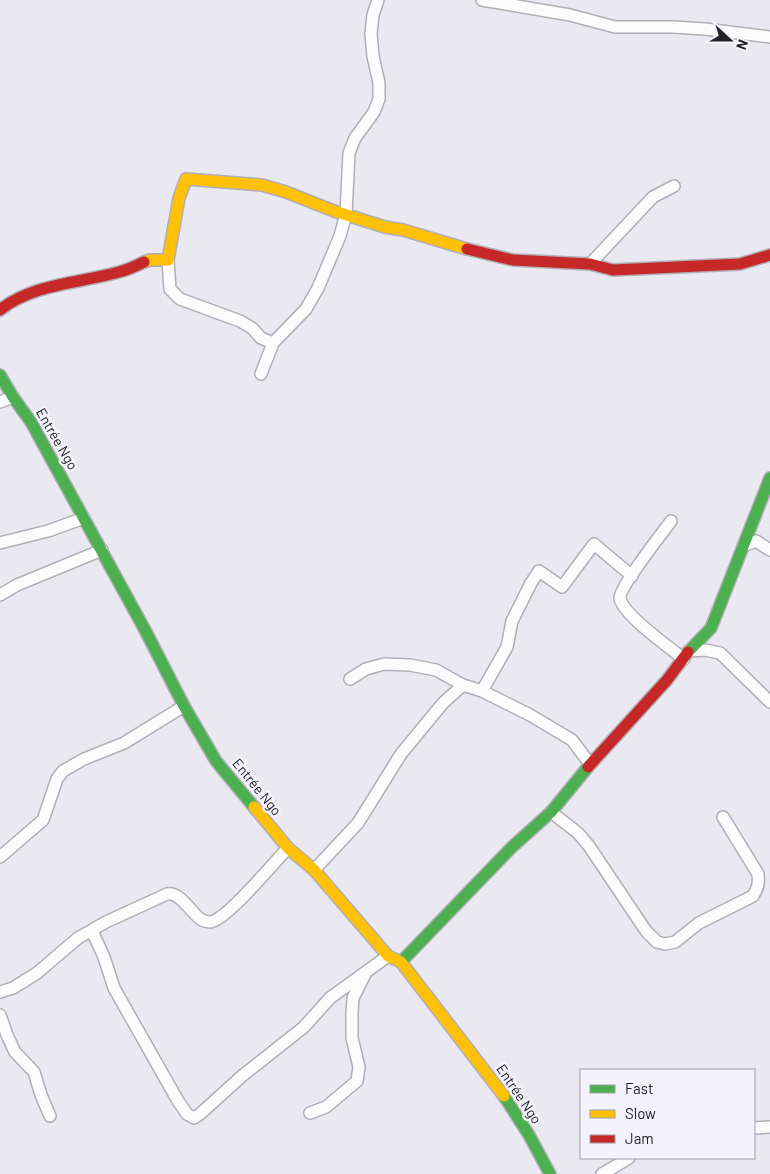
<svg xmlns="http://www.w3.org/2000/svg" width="770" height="1174" viewBox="0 0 770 1174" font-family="Barlow,sans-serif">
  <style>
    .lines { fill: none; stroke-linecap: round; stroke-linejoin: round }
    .street-casing { stroke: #b0afb6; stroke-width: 14 }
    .fast-casing { stroke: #b0afb6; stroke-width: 14 }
    .slow-casing { stroke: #b0afb6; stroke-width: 14 }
    .jam-casing { stroke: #b0afb6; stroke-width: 14 }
    .street { stroke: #fcfcfd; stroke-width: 11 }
    .fast { stroke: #4caf50; stroke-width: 11 }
    .slow { stroke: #ffc107; stroke-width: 11 }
    .jam { stroke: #c62828; stroke-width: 11 }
    .labels { text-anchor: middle; stroke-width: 5; stroke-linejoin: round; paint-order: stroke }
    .street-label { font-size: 14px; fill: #222127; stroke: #f4f3fd }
  </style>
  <rect width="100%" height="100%" fill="#eae9f2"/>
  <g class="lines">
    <defs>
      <g id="street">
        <polyline points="482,0 570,15 615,27 673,27 705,29 770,37"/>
        <polyline points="168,260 170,289 180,299 240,321 252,328 261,338 273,343"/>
        <polyline points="590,264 653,197 674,186"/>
        <polyline points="261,374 273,343 306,309 318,288 340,236 346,214 349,153 355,138 374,112 379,99 379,83 373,56 371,34 373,15 378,0"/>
        <polyline points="0,402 13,397"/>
        <path d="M671,521C663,532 619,588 620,598C622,614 670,648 684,659"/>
        <polyline points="0,543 48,531 84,518"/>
        <polyline points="743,546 756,541 770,550"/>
        <polyline points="0,595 17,585 102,550"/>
        <polyline points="689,651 705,650 720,653 770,702"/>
        <polyline points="350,679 366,669 384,664 410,665 436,670 463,685 482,691 530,715 572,740 590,764"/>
        <polyline points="482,691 507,647 512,621 531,583 539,571 562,587 594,544 632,576"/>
        <path d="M551,812L578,833L589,846L646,931L657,942L665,944L675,942L699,923L753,896C758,888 759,883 758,874L723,817"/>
        <polyline points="0,857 43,820 57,779 63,771 84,759 124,743 184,706"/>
        <polyline points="314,870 358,823 401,754 443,703 463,685"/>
        <polyline points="92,931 104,957 114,988 178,1101 187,1114 194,1118 200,1114 242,1076 304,1027 330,998 388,956"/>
        <path d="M0,992L13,988L37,973L78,938L106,922L167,894C178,892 187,906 194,913C198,918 204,922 210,922C226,921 274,862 288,848"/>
        <polyline points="0,1015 7,1035 15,1052 34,1072 41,1095 50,1116"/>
        <polyline points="310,1113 326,1107 357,1081 359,1067 352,1038 352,1013 353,998 365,974"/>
        <polyline points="754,1128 770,1127"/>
        <polyline points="602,1174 629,1158"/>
      </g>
      <g id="fast">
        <polyline points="0,375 13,397 31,422 145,630 184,706 216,761 254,807"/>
        <polyline points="688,652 711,628 770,478"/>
        <polyline points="401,962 511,848 551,812 588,767"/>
        <polyline points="504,1096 529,1135 550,1174"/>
      </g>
      <g id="slow">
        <polyline points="144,262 150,260 168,260 179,198 186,179 262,185 286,192 334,211 385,227 403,230 467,249"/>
        <polyline points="254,807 288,848 314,870 388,956 401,962 504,1096"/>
      </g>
      <g id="jam">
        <polyline points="467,249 513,260 590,264 613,270 740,264 770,255"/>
        <path d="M0,310C32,284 80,283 119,272C127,270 136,266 144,262"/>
        <polyline points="588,767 667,680 688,652"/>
      </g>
    </defs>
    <use href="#street" class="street-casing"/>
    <use href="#fast" class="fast-casing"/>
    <use href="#slow" class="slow-casing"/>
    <use href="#jam" class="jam-casing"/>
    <use href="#street" class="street"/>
    <use href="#fast" class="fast"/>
    <use href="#slow" class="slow"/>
    <use href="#jam" class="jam"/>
  </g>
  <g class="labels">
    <g class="street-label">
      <text transform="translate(57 439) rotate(60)" y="5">Entrée Ngo</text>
      <text transform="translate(257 787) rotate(51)" y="5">Entrée Ngo</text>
      <text transform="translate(519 1094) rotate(56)" y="5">Entrée Ngo</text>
    </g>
  </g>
  <rect x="580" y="1069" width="175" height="90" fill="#f4f3fd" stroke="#a09fa7"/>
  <rect x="590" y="1085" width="25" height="8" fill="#4caf50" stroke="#a09fa7"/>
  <text x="625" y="1094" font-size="15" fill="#222127">Fast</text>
  <rect x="590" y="1110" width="25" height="8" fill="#ffc107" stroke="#a09fa7"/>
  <text x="625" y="1119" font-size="15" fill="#222127">Slow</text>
  <rect x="590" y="1135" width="25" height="8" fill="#c62828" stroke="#a09fa7"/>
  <text x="625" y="1144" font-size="15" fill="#222127">Jam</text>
  <g transform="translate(730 40) rotate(111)" stroke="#f4f3fd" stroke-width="4" paint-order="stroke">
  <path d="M0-4L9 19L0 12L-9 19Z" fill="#222127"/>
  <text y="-8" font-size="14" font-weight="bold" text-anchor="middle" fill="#222127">N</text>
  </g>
</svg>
